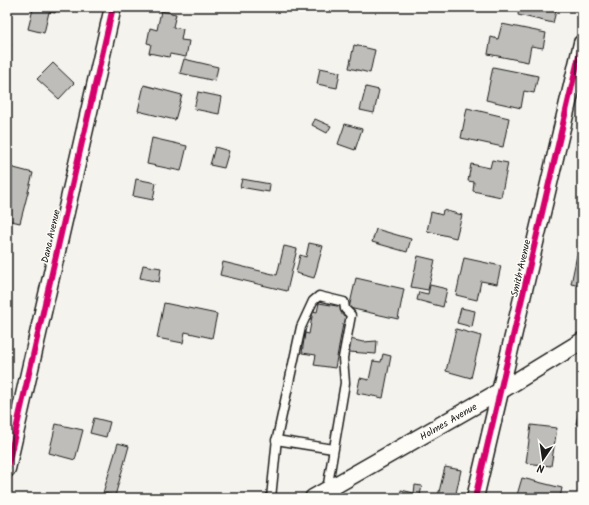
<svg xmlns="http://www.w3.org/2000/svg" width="589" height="505" viewBox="0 0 589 505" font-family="Kalam,sans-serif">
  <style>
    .building { fill: #bebdba; stroke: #1c1c1c }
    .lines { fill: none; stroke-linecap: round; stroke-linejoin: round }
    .lane-casing { stroke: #1c1c1c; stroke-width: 11 }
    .street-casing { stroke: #1c1c1c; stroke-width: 19 }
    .lane { stroke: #fdfcf7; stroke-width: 8 }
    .street { stroke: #fdfcf7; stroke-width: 16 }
    .cycleway-casing { stroke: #fdfcf7; stroke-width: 8 }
    .cycleway { stroke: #d6006c; stroke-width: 6 }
    .labels { text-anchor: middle; stroke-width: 3; stroke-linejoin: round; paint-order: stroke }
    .street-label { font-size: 10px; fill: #1c1c1c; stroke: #fdfcf7 }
  </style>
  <rect width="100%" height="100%" fill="#f4f3ee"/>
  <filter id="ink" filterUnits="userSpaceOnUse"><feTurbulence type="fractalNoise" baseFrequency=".025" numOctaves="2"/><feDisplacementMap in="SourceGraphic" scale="8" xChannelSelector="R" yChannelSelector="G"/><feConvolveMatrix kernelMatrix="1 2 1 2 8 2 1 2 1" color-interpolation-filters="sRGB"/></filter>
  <g filter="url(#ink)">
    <g class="building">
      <polygon points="24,7 57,7 55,13 49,12 44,33 28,29 33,9"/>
      <polygon points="519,7 557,7 553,23 518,15"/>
      <polygon points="161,11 176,14 173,27 183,29 181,40 189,41 186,57 170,54 169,57 149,53 151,44 147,43 150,28 157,30"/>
      <polygon points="502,24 546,33 543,48 531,46 528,62 488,54 491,37 498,39"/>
      <polygon points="7,43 11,44 9,56 7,56"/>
      <polygon points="354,45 375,50 370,73 349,68"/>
      <polygon points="184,59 218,67 215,81 180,73"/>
      <polygon points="53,63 74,83 59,99 37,79"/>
      <polygon points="493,67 538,76 534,93 524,91 521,108 486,100"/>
      <polygon points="320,68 340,72 337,88 317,84"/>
      <polygon points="144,85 182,95 175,120 138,111"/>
      <polygon points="366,87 379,90 374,113 360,110"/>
      <polygon points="198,92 222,97 219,114 194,109"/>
      <polygon points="467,108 509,118 503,147 461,138"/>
      <polygon points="315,119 331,126 327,133 312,125"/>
      <polygon points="345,124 362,129 355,150 338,144"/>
      <polygon points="152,138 187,146 181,171 147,164"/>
      <polygon points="215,147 229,151 224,168 210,165"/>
      <polygon points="492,160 508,163 501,197 473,191 474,182 468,181 471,164 490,168"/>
      <polygon points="10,167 33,173 20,223 7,220 7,180"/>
      <polygon points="136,179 156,183 153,200 133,196"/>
      <polygon points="242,179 270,184 269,192 240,187"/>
      <polygon points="443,210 462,215 456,238 427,231 431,212 442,215"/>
      <polygon points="376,229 411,239 407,252 372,242"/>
      <polygon points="309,243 323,246 314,278 296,273 300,255 306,257"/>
      <polygon points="284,246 297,249 287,291 220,275 223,262 277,275"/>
      <polygon points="577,255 582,256 582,294 579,293 580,286 571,284"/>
      <polygon points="418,256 435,260 428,290 411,287"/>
      <polygon points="464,258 501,266 497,284 481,281 477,300 456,295"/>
      <polygon points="143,265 161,268 159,282 140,278"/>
      <polygon points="356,278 404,289 398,319 349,308"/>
      <polygon points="430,285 447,289 443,307 417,300 419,292 428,294"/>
      <polygon points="164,303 217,314 212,338 185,332 183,343 157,338"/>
      <polygon points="319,303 343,307 342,315 347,316 345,325 343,324 335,368 314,365 316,355 302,353 305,333 309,334 313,311 317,312"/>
      <polygon points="461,308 475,311 472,327 457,323"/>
      <polygon points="456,329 481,336 471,378 446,371"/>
      <polygon points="350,339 363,342 377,341 376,354 349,352"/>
      <polygon points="383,354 391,356 383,398 357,393 360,378 369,380 373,361 381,362"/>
      <polygon points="582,397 582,425 576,424"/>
      <polygon points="94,418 110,422 106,437 90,433"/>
      <polygon points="56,424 83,430 75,460 49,453"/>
      <polygon points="531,425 557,428 551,466 526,463"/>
      <polygon points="118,443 129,446 115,496 103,493"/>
      <polygon points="445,467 461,470 455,498 438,496"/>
      <polygon points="522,478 562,488 560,498 528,498 517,495"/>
      <polygon points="415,485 422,486 420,495 437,498 395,498 400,498 401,490 414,493"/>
    </g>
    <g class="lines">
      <defs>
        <g id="lane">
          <polyline points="276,440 333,449"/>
          <polyline points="271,498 277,438 301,327 313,301 319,296 344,302 345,309 351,315 343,358 345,383 327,490"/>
        </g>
        <g id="street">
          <polyline points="7,469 113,7"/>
          <polyline points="313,498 502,390 582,341"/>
          <polyline points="475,498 582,43"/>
        </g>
      </defs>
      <use href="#lane" class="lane-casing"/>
      <use href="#street" class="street-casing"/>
      <use href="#lane" class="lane"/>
      <use href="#street" class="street"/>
      <defs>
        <g id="cycleway">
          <polyline points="7,469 113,7"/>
          <polyline points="475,498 582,43"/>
        </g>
      </defs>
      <use href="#cycleway" class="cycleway-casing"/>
      <use href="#cycleway" class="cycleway"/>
    </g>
  </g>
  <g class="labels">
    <g class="street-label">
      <text transform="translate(50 236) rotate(-77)" y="4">Dana Avenue</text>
      <text transform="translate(520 268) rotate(-77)" y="4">Smith Avenue</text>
      <text transform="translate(448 421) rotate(-30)" y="4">Holmes Avenue</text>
    </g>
  </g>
  <rect width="589" height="505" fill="none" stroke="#fdfcf7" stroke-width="24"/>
  <rect x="12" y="12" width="565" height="481" fill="none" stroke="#1c1c1c" stroke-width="1.5" filter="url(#ink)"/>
  <g transform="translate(543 459) rotate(193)" stroke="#fdfcf7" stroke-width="3" paint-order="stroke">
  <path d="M0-3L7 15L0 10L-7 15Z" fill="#1c1c1c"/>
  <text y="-6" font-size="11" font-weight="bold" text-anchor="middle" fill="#1c1c1c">N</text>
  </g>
</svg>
